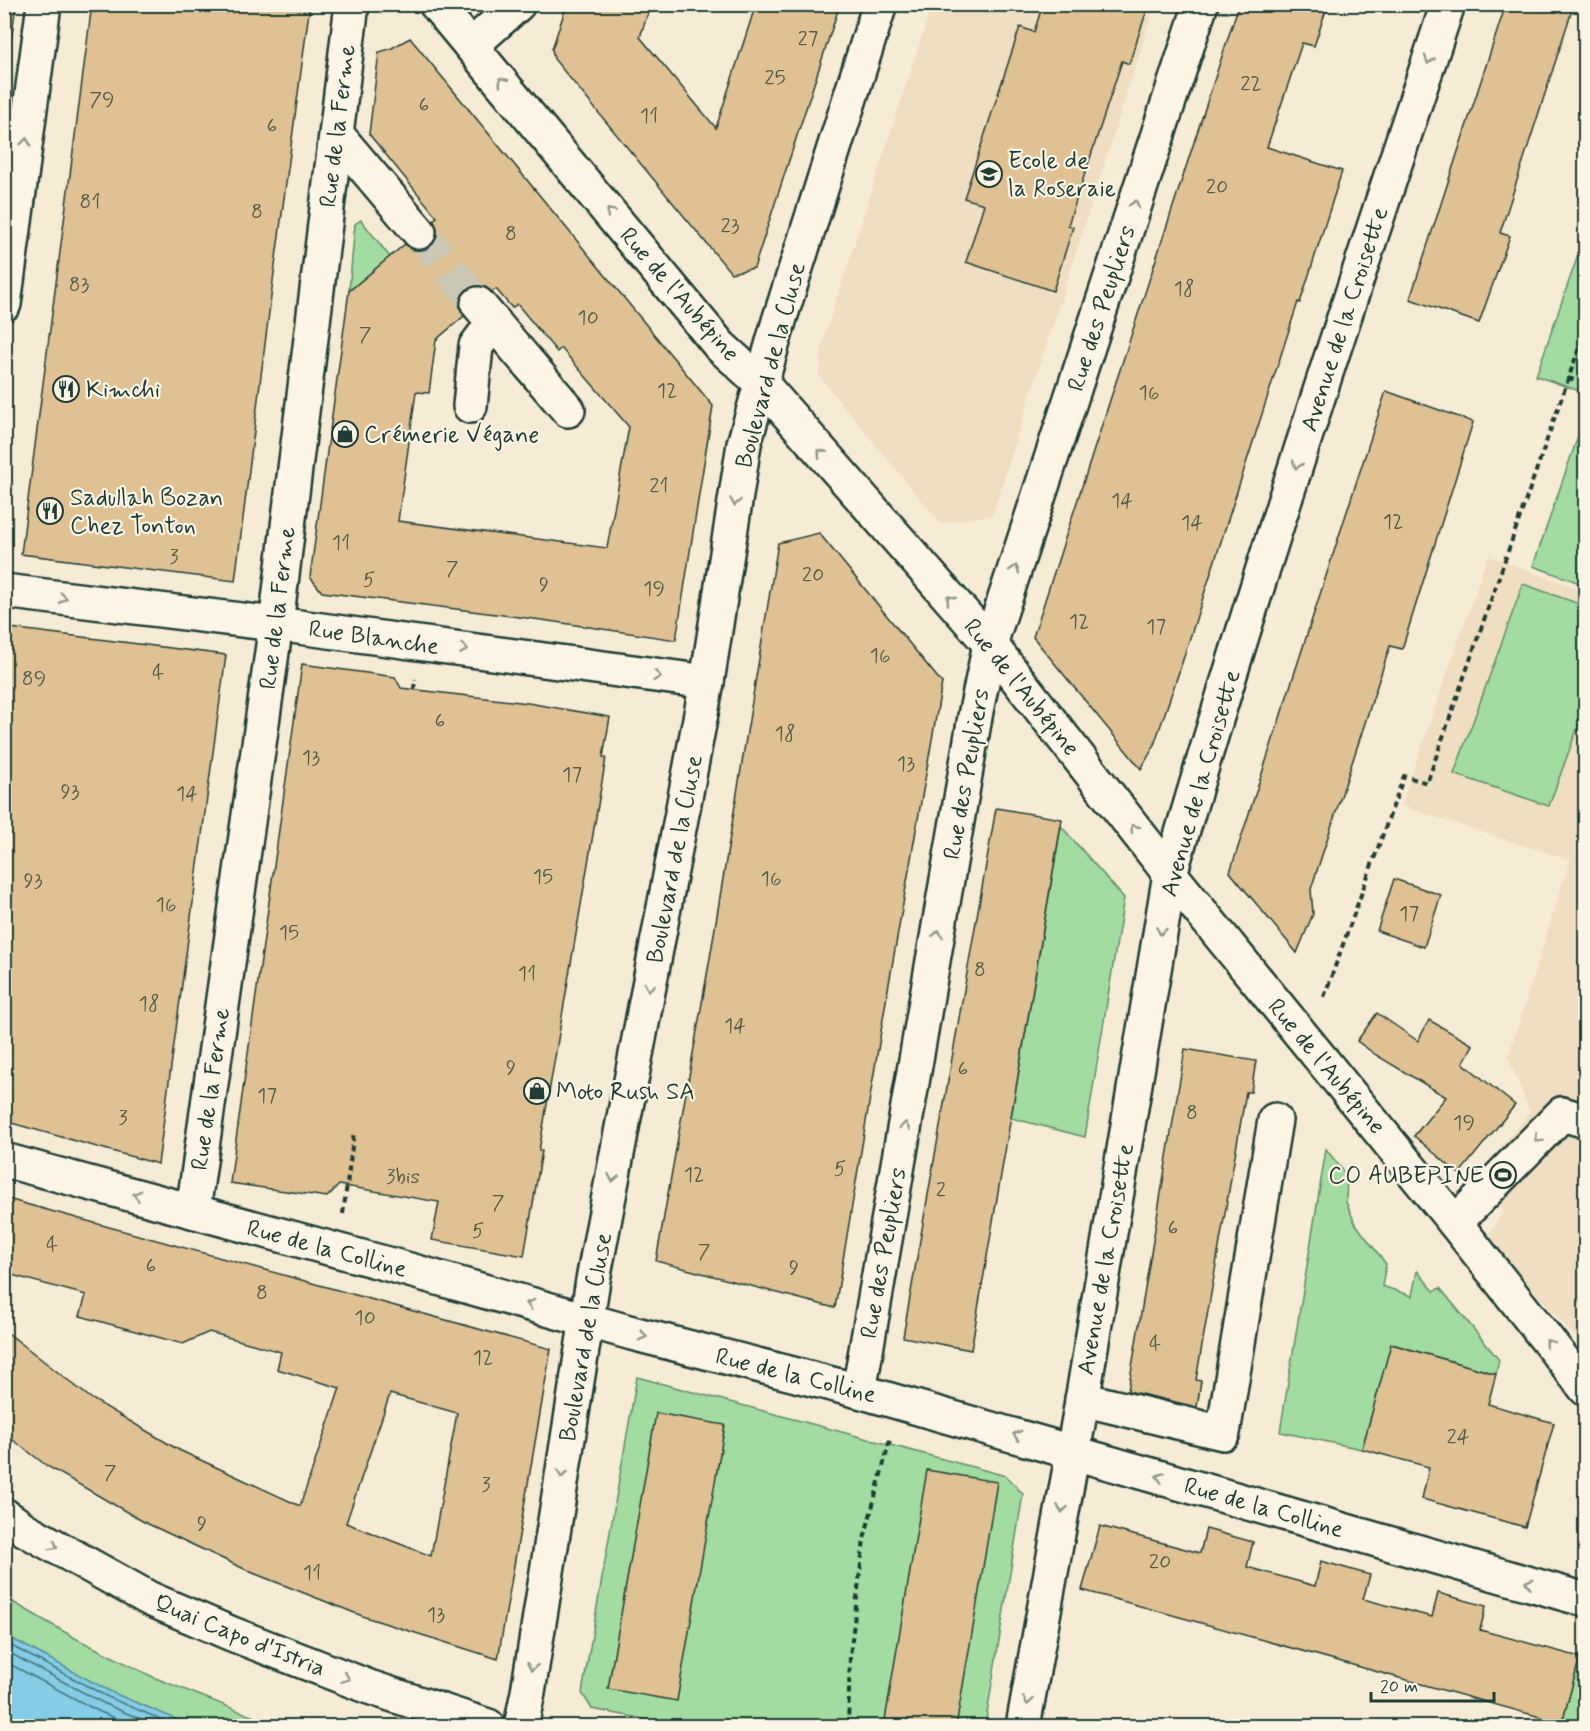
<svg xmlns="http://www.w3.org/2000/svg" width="1590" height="1731" viewBox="0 0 1590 1731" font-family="Mynerve,sans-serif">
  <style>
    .built { fill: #efdec1 }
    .green { fill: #a2dca1; stroke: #608c6a; stroke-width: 1.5 }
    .water { fill: #85cde6; stroke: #5c939f; stroke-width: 1.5 }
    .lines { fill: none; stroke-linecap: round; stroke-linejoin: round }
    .shore { stroke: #48777b; stroke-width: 1.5 }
    .building { fill: #dfc193; stroke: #1f3d34; stroke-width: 1.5; fill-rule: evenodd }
    .minor-tunnel { stroke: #cbc8b5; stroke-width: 33; stroke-dasharray: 33 16; stroke-linecap: butt }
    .minor-casing { stroke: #1f3d34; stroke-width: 38 }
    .path { stroke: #1f3d34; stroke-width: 4; stroke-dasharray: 6 4.5; stroke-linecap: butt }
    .minor { stroke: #fcf5e5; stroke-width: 33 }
    .tram { stroke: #1f3d34; stroke-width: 1.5 }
    .oneway { stroke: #8e998c }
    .labels { text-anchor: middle; stroke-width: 4.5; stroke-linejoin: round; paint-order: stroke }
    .number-label { font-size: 21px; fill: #4f5e4c }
    .street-label { font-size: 24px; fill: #1f3d34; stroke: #fcf5e5 }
    .poi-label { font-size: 24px; fill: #1f3d34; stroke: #fcf5e5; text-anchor: start }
  </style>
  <rect width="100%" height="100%" fill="#f6ebd5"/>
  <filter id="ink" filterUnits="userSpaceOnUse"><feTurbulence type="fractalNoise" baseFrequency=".0167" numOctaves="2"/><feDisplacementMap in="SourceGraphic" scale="12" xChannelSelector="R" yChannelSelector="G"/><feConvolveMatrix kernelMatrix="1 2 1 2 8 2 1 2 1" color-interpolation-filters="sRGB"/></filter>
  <g filter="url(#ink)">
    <g class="built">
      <polygon points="932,5 1155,5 992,515 941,524 819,376 822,344"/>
      <polygon points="1488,556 1585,591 1585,1342 1576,1338 1487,1238 1504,1210 1477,1177 1530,1112 1508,1057 1570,860 1401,806"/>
    </g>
    <g class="green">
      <polygon points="361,220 390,257 349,291 355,224"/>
      <polygon points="1585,235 1585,393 1536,376"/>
      <polygon points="1585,416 1586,416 1585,585 1533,566"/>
      <polygon points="1523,584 1585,606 1585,707 1549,806 1454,774"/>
      <polygon points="1061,826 1124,898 1085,1137 1011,1118"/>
      <polygon points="1326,1149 1347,1176 1346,1202 1355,1223 1386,1264 1382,1286 1412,1296 1417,1271 1434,1291 1440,1288 1499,1360 1496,1374 1392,1344 1362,1449 1280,1432"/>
      <polygon points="637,1377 1006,1476 1023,1494 985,1726 681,1726 592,1709 582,1693"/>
      <polygon points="4,1597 75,1638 153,1677 277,1726 192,1726 111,1692 5,1635"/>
      <polygon points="1585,1636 1585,1726 1561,1726"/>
    </g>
    <polygon class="water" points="5,1635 111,1692 192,1726 5,1726"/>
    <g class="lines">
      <g class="shore">
        <polyline points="4,1642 108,1697 176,1726"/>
        <polyline points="4,1650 105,1704 157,1726"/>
        <polyline points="4,1661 100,1712 135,1726"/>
      </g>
    </g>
    <g class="building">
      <polygon points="92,4 310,4 274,273 235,581 21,554"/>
      <polygon points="567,4 651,4 640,37 716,128 756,4 840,4 754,268 731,273 554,59 552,49"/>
      <polygon points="1043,4 1149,4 1129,64 1122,61 1068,225 1073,227 1053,291 966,262 984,204 964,198 1020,27 1034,32"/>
      <polygon points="1239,4 1328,4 1314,46 1302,43 1267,147 1342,171 1300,303 1298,302 1180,669 1153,748 1141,769 1033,637"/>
      <polygon points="1506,4 1574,4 1500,233 1510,236 1479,323 1410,299"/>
      <path d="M410,38L713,406L676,640L542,620L322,592L310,577L349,291L405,244L413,250H423L432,246L437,238V228L433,220L437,217L369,134L379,52L390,49ZM474,286H484L492,292L496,289L512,308L517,304L557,352L561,348L629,427L607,548L398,521L416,392L429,393L436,340L464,316L460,308V298L465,290Z"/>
      <polygon points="1386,391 1473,422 1402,649 1390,646 1311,889 1313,914 1297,953 1230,872"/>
      <polygon points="819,533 942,683 888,989 835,1308 656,1261 710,958 778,543"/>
      <polygon points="10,628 226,655 158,1164 4,1121 4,674"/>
      <polygon points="302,664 395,677 401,688 528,703 610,717 603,757 606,758 539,1151 542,1151 524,1256 432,1240 439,1202 339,1185 327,1197 230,1183"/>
      <polygon points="996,808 1062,819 971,1350 903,1337"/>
      <polygon points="1394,879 1441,895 1424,947 1377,931"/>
      <polygon points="1377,1013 1418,1041 1429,1020 1473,1045 1463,1063 1515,1105 1459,1174 1414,1136 1446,1097 1376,1055 1357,1041"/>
      <polygon points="1185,1049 1256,1061 1251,1092 1246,1092 1196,1380 1201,1381 1197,1407 1128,1391"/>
      <path d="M4,1198L551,1349L498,1659L365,1617L253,1573L144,1522L47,1466L4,1433V1330L92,1399L179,1450L300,1506L340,1388L277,1369L281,1352L209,1332L183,1344L80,1316L86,1295L4,1273ZM390,1394L457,1413L431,1556L346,1523Z"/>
      <polygon points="1391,1344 1496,1374 1488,1404 1554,1423 1525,1527 1422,1499 1429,1467 1362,1449"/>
      <polygon points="656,1413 725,1425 677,1701 608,1689"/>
      <polygon points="927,1470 997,1482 976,1610 956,1726 884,1726"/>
      <polygon points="1100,1526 1200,1553 1206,1529 1253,1542 1247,1567 1315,1586 1321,1561 1370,1575 1363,1599 1432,1617 1438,1593 1486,1606 1480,1630 1580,1657 1562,1723 1082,1590"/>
    </g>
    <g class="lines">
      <polyline class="minor-tunnel" points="419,232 478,304"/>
      <defs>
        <g id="minor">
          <polyline points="436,4 720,346 761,383 990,644 1170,874 1455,1223 1586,1389"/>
          <polyline points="471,46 518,4"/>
          <polyline points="337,135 419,232"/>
          <polyline points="4,304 44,4"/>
          <polyline points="478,304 568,410"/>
          <polyline points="470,406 476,346 494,322"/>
          <polyline points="4,591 299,627 707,682"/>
          <polyline points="4,1160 406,1269 632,1333 859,1391 1586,1600"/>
          <polyline points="193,1211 276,624 352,4"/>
          <polyline points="1455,1223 1562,1114 1586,1121"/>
          <polyline points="859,1391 976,711 990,644 1201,4"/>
          <polyline points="1082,1399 1223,1433 1275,1120"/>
          <polyline points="4,1515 24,1529 150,1599 232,1634 369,1687 488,1726"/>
          <polyline points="521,1726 528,1692 593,1280 707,682 744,444 779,321 880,4"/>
          <path d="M1023,1726L1080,1413L1170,874C1255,582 1352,293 1448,4"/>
        </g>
      </defs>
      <use href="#minor" class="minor-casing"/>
      <g class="path">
        <polyline points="1568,378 1586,384"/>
        <polyline points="414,690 415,679"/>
        <polyline points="1324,997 1404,776 1427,783 1586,328"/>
        <polyline points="343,1214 354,1132"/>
        <polyline points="848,1726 850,1656 864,1539 890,1440"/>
      </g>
      <use href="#minor" class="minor"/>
      <polyline class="tram" points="4,95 16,4"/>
    </g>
    <defs><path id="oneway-chevron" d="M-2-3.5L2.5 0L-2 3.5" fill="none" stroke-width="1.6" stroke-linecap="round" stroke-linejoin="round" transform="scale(1.5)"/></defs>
    <g class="oneway">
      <use href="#oneway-chevron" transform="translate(1429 60) rotate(108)"/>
      <use href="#oneway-chevron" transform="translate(502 81) rotate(-130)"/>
      <use href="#oneway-chevron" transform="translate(26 142) rotate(-83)"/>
      <use href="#oneway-chevron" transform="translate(1135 204) rotate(-72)"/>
      <use href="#oneway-chevron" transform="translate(610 212) rotate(-130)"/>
      <use href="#oneway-chevron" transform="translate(821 453) rotate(-131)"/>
      <use href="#oneway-chevron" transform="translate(1297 465) rotate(108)"/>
      <use href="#oneway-chevron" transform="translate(735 502) rotate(99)"/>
      <use href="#oneway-chevron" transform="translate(1015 569) rotate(-72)"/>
      <use href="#oneway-chevron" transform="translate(63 598) rotate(7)"/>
      <use href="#oneway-chevron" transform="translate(950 599) rotate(-131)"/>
      <use href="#oneway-chevron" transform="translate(464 649) rotate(8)"/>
      <use href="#oneway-chevron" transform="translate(657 676) rotate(6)"/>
      <use href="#oneway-chevron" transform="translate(1134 828) rotate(-128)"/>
      <use href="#oneway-chevron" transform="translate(1161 931) rotate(99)"/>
      <use href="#oneway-chevron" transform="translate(938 934) rotate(-80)"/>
      <use href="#oneway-chevron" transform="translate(649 987) rotate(101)"/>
      <use href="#oneway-chevron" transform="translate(905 1126) rotate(-80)"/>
      <use href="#oneway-chevron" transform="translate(1538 1139) rotate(135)"/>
      <use href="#oneway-chevron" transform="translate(613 1178) rotate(101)"/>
      <use href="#oneway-chevron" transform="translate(137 1195) rotate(-165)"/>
      <use href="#oneway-chevron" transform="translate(530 1304) rotate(-164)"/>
      <use href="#oneway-chevron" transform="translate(643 1336) rotate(14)"/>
      <use href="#oneway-chevron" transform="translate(1549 1343) rotate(-128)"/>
      <use href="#oneway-chevron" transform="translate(1017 1435) rotate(-164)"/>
      <use href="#oneway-chevron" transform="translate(562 1474) rotate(99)"/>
      <use href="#oneway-chevron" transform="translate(1160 1477) rotate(-164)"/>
      <use href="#oneway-chevron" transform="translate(1062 1509) rotate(100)"/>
      <use href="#oneway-chevron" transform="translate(54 1546) rotate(29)"/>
      <use href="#oneway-chevron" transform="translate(1529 1583) rotate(-164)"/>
      <use href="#oneway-chevron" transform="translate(532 1667) rotate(99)"/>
      <use href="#oneway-chevron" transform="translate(346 1678) rotate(21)"/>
      <use href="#oneway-chevron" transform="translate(1028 1701) rotate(100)"/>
    </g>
  </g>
  <defs>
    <symbol id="school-ring" viewBox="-11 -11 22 22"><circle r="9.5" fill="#fcf5e5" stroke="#1f3d34" stroke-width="1.5"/><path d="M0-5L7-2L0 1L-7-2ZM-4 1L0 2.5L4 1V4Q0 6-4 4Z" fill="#1f3d34"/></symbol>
    <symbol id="restaurant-ring" viewBox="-11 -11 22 22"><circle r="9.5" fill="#fcf5e5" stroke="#1f3d34" stroke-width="1.5"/><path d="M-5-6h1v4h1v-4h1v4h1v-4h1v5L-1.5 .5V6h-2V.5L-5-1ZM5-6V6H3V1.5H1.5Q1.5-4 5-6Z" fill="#1f3d34"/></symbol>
    <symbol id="shop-ring" viewBox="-11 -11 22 22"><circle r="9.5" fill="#fcf5e5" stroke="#1f3d34" stroke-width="1.5"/><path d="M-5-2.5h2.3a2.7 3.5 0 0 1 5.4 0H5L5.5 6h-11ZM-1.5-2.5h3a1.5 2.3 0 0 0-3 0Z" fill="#1f3d34"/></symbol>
    <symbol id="stadium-ring" viewBox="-11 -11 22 22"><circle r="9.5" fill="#fcf5e5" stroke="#1f3d34" stroke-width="1.5"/><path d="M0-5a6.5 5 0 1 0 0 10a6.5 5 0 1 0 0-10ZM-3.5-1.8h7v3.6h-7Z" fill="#1f3d34"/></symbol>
  </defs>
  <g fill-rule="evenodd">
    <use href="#school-ring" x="974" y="159" width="30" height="30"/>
    <use href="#restaurant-ring" x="51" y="374" width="30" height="30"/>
    <use href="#shop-ring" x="330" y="419" width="30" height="30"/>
    <use href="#restaurant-ring" x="35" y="496" width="30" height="30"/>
    <use href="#shop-ring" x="522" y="1076" width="30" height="30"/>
    <use href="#stadium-ring" x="1488" y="1160" width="30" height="30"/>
  </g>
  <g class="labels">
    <g class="number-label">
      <text x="808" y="45">27</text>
      <text x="775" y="84">25</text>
      <text x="1251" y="90">22</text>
      <text x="102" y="106">79</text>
      <text x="424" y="111">6</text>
      <text x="649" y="122">11</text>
      <text x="272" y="132">6</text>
      <text x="1217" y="193">20</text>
      <text x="90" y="208">81</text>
      <text x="257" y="218">8</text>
      <text x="730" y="232">23</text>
      <text x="511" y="240">8</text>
      <text x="79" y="291">83</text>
      <text x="1184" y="295">18</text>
      <text x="588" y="324">10</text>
      <text x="365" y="341">7</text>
      <text x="667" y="397">12</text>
      <text x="1149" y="399">16</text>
      <text x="659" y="492">21</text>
      <text x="1122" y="507">14</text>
      <text x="1393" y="528">12</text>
      <text x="1192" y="529">14</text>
      <text x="341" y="549">11</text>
      <text x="174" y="563">3</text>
      <text x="452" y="575">7</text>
      <text x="813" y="581">20</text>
      <text x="369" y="586">5</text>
      <text x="544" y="591">9</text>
      <text x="654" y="595">19</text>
      <text x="1079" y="628">12</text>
      <text x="1156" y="633">17</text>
      <text x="880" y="662">16</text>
      <text x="158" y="679">4</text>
      <text x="34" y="685">89</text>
      <text x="440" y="727">6</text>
      <text x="785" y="740">18</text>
      <text x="311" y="764">13</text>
      <text x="906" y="770">13</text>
      <text x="572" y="781">17</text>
      <text x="70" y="798">93</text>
      <text x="187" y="800">14</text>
      <text x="543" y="883">15</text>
      <text x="771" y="885">16</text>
      <text x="33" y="887">93</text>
      <text x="166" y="911">16</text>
      <text x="1409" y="920">17</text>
      <text x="289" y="939">15</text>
      <text x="980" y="976">8</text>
      <text x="527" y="980">11</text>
      <text x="149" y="1010">18</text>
      <text x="735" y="1032">14</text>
      <text x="511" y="1074">9</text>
      <text x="963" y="1075">6</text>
      <text x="267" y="1102">17</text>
      <text x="1192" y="1119">8</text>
      <text x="123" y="1124">3</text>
      <text x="1464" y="1129">19</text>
      <text x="840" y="1175">5</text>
      <text x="694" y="1181">12</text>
      <text x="403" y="1183">3bis</text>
      <text x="941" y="1196">2</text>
      <text x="498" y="1209">7</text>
      <text x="1173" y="1234">6</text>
      <text x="478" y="1237">5</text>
      <text x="52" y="1251">4</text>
      <text x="704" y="1258">7</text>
      <text x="151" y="1272">6</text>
      <text x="794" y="1274">9</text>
      <text x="262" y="1299">8</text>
      <text x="365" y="1324">10</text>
      <text x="1155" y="1350">4</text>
      <text x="483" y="1364">12</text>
      <text x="1458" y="1443">24</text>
      <text x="110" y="1479">7</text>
      <text x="486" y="1491">3</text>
      <text x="202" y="1530">9</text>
      <text x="1160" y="1568">20</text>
      <text x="312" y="1579">11</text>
      <text x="436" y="1621">13</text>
    </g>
    <g class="street-label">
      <text transform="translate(337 126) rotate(-83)" y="8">Rue de la Ferme</text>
      <text transform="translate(680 294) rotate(49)" y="8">Rue de l'Aubépine</text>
      <text transform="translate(1101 308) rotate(-72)" y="8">Rue des Peupliers</text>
      <text transform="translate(1344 319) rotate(-72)" y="8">Avenue de la Croisette</text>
      <text transform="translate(770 365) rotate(-75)" y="8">Boulevard de la Cluse</text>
      <text transform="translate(277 608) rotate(-83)" y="8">Rue de la Ferme</text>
      <text transform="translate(374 637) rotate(8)" y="8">Rue Blanche</text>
      <text transform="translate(1022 687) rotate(51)" y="8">Rue de l'Aubépine</text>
      <text transform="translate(966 774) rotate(-80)" y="8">Rue des Peupliers</text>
      <text transform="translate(1200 783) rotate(-74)" y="8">Avenue de la Croisette</text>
      <text transform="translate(674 859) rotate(-79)" y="8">Boulevard de la Cluse</text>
      <text transform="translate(1327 1066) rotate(50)" y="8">Rue de l'Aubépine</text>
      <text transform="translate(210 1089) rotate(-82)" y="8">Rue de la Ferme</text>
      <text transform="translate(327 1248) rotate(15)" y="8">Rue de la Colline</text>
      <text transform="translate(883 1253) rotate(-80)" y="8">Rue des Peupliers</text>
      <text transform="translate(1105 1259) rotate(-80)" y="8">Avenue de la Croisette</text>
      <text transform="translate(585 1337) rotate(-80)" y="8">Boulevard de la Cluse</text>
      <text transform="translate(796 1375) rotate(14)" y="8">Rue de la Colline</text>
      <text transform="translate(1264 1507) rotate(16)" y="8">Rue de la Colline</text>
      <text transform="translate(240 1635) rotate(22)" y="8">Quai Capo d'Istria</text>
    </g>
    <g class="poi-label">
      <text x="1008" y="168">Ecole de<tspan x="1008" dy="28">la Roseraie</tspan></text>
      <text x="86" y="397">Kimchi</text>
      <text x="364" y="442">Crémerie Végane</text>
      <text x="70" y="505">Sadullah Bozan<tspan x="70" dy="28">Chez Tonton</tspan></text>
      <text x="556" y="1099">Moto Rush SA</text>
      <text x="1484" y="1183" text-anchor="end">CO AUBEPINE</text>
    </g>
  </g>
  <rect width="1590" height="1731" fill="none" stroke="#fcf5e5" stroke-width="24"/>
  <rect x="12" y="12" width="1566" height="1707" fill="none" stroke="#1f3d34" stroke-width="2" filter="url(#ink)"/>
  <path d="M1371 1692v9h123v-9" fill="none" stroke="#1f3d34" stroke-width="3"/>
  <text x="1380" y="1692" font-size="18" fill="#1f3d34" stroke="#fcf5e5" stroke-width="4.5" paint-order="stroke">20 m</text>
</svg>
